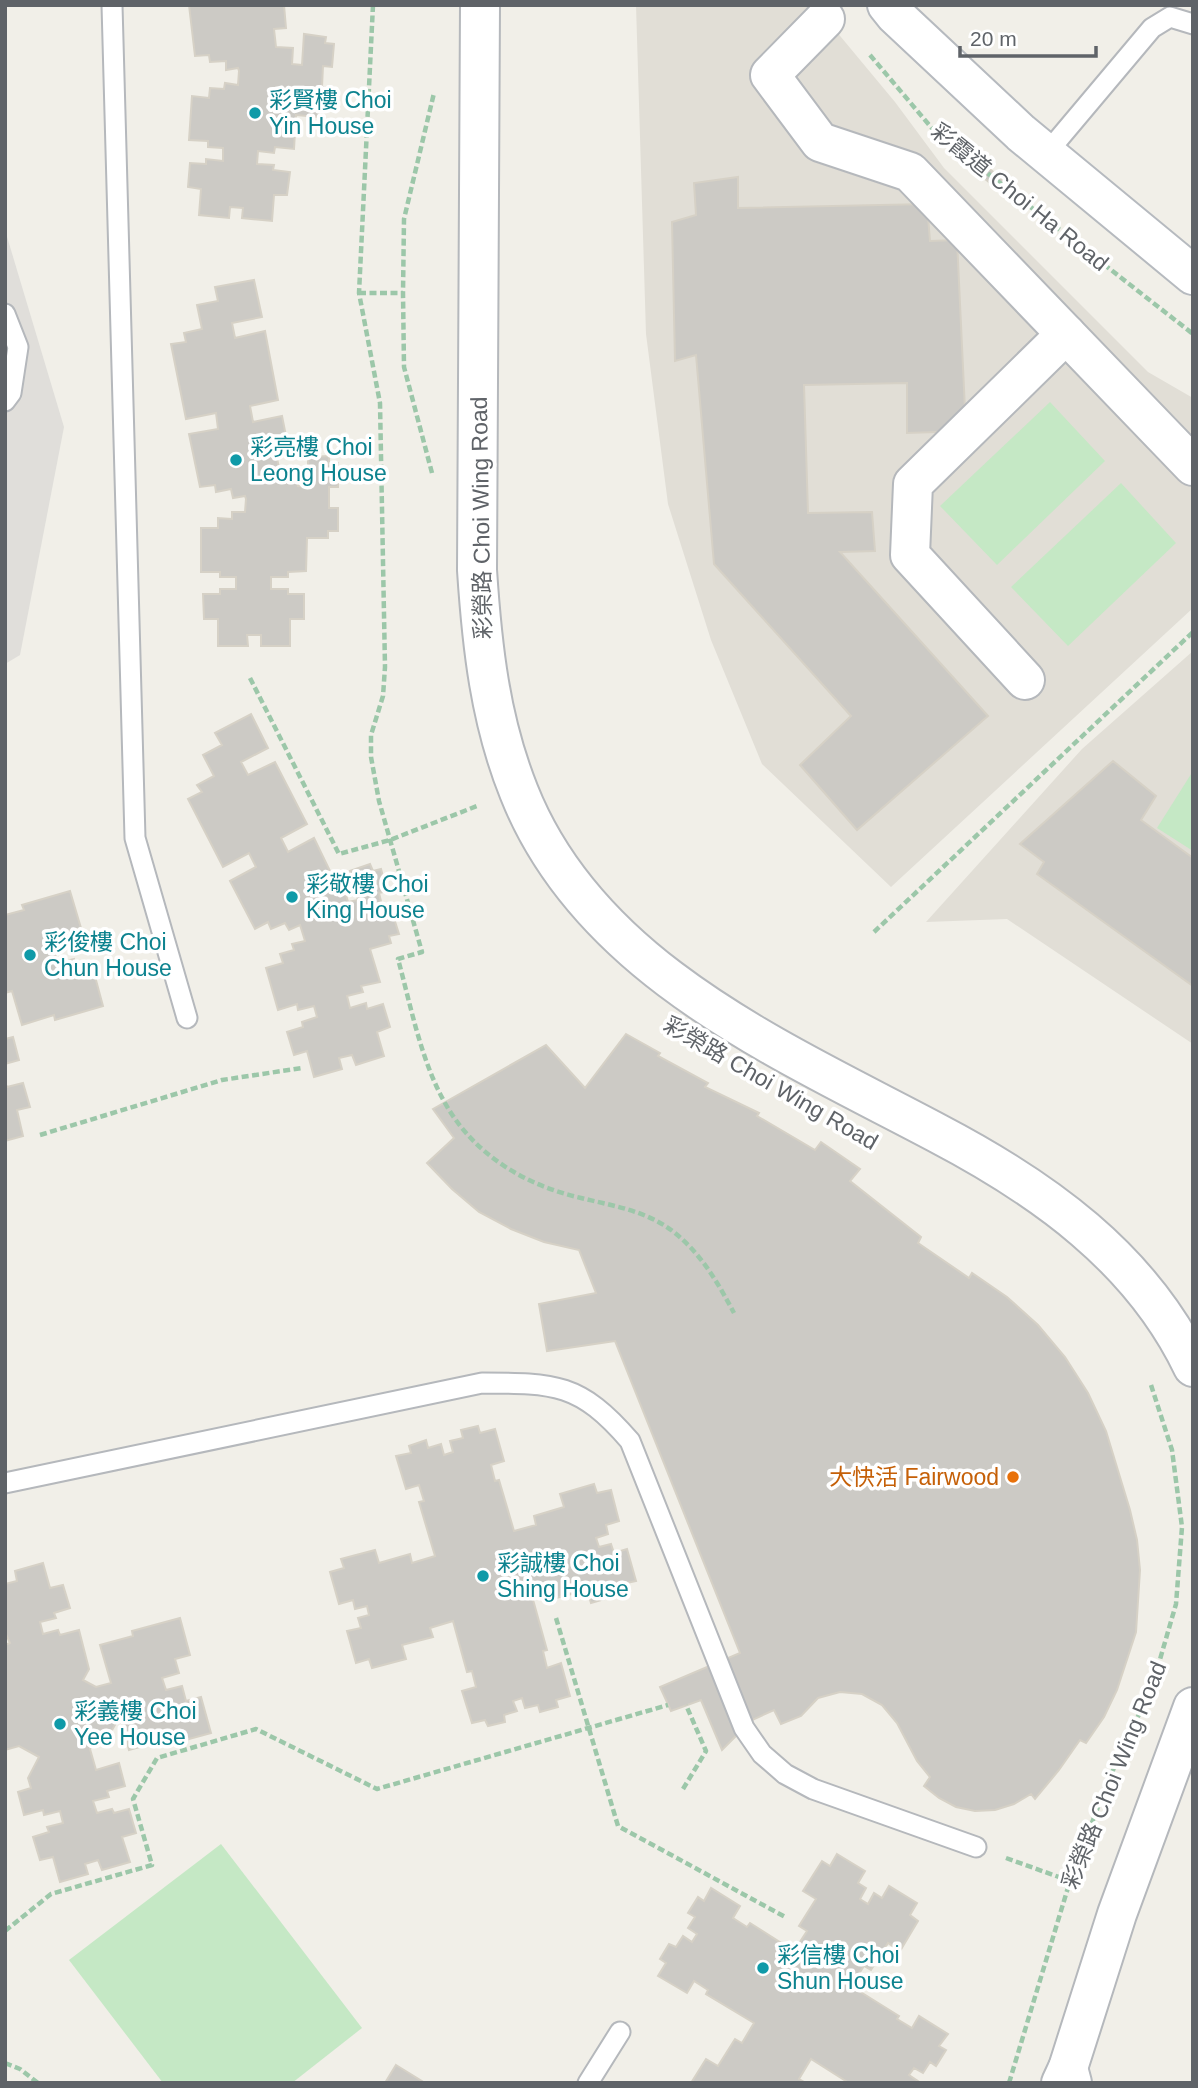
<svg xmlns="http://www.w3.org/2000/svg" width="1198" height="2088" viewBox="0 0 1198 2088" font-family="Arial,'Noto Sans TC',sans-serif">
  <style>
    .industrial { fill: #e0deda }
    .education { fill: #e1ded6 }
    .green { fill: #c5e8c5 }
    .building { fill: #cccac5; stroke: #d6d1c6; stroke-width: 2 }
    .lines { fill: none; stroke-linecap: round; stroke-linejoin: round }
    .lane-casing { stroke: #b5b8bc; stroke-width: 23 }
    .street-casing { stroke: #b5b8bc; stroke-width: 42 }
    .secondary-casing { stroke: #b6babf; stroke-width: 42 }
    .path { stroke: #9cc7a9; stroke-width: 4.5; stroke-dasharray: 7 3.5; stroke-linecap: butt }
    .lane { stroke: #fff; stroke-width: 19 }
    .street { stroke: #fff; stroke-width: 38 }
    .secondary { stroke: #fff; stroke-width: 38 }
    .culture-dot { fill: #0f9aa8; stroke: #fff; stroke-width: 2.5 }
    .food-dot { fill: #e8710a; stroke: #fff; stroke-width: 2.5 }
    .labels { text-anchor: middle; stroke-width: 7; stroke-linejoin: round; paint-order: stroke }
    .culture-label { font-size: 23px; fill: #0d838f; stroke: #fff; text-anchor: start }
    .street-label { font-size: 23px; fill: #5f6368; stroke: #fff }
    .food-label { font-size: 23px; fill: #c56008; stroke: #fff; text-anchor: end }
  </style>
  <rect width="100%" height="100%" fill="#f1efe8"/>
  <polygon class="industrial" points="5,230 64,427 20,655 5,664"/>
  <g class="education">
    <polygon points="636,5 818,5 826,19 895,102 944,168 1148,372 1193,398 1193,608 891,887 762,764 711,640 668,504 646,334"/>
    <polygon points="1193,651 1193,1044 1007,919 926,922 1082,749"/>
  </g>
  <g class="green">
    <polygon points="1050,402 1105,461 997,565 940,506"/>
    <polygon points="1121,483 1176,543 1068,646 1011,587"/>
    <polygon points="1193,771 1193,851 1157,828"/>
    <polygon points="221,1844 362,2028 292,2083 163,2083 69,1960"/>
  </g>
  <g class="building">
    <polygon points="189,5 284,5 286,28 274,29 276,47 293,48 292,64 302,65 304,34 326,37 325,43 334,44 332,67 323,66 322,87 330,88 328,111 319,109 318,117 296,115 294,149 275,147 274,153 258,151 257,164 274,165 273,170 290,172 287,195 274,195 272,221 242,218 243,208 230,207 229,218 199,215 201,189 188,187 190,163 206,164 206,159 223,161 223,148 208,147 208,141 189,140 192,96 209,98 210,88 224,89 225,83 238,85 239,71 238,68 226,70 226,61 210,62 209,55 195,56"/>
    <polygon points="986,166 1020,194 1013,202 979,174"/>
    <polygon points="738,177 738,208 927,204 930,241 957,240 966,431 907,433 907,383 804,385 808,513 872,512 875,551 840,552 988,716 857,830 800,765 851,716 714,564 696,355 675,361 672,222 696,215 694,183"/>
    <polygon points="254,280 262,317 232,323 235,338 265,331 278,400 250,406 253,422 282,416 289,451 276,454 280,472 297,471 298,486 308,487 308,457 329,456 329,464 338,463 338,487 329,487 329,508 338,508 338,531 328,531 328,538 307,538 306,571 288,572 288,577 271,577 271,589 288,589 288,594 304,594 304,619 290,619 290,646 261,646 261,635 247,635 248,646 218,646 218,619 204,619 203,594 220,594 220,589 236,589 236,577 220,577 220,572 201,572 201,528 218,528 218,518 232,519 232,512 245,512 246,499 245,496 233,498 231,489 216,492 215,485 200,487 189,434 218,429 216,413 186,419 171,344 186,342 184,333 202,329 197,305 218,301 215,287"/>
    <polygon points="251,714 268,748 241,762 248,775 275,762 307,824 281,838 288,852 314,838 330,871 319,876 328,892 344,887 348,902 358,900 350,871 370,864 373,871 381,869 387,891 379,893 384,914 392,912 399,934 389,936 391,943 370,949 380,982 361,986 363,992 347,996 350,1008 366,1003 367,1009 383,1004 390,1027 377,1032 384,1056 356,1065 352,1055 339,1058 342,1069 314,1077 307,1051 294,1055 287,1032 303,1027 302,1022 317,1017 314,1006 298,1010 297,1004 278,1010 266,968 283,963 280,954 294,950 292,944 305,941 301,928 300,925 289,930 285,923 271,929 268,922 255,929 230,881 256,867 249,853 223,867 188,799 202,792 197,785 214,776 203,755 222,745 215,733"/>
    <polygon points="1113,761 1156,796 1141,820 1193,858 1193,986 1037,874 1044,862 1020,844"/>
    <polygon points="70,891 81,928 66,932 70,947 54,951 58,963 74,959 77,974 93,969 103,1006 55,1020 54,1015 22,1025 12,991 5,993 5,915 24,910 22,905"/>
    <polygon points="626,1034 660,1053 658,1056 708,1083 705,1087 759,1113 757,1116 815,1150 821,1142 860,1169 850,1181 921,1237 918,1243 969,1278 972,1273 1007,1297 1038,1325 1065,1357 1088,1393 1106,1431 1130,1510 1137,1540 1140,1570 1136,1632 1117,1690 1104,1717 1086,1743 1080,1740 1059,1770 1035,1799 1031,1794 1014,1804 995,1810 975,1811 956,1807 939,1798 924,1786 930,1777 917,1761 897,1723 882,1705 862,1694 840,1692 818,1698 801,1716 781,1724 774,1710 752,1720 722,1750 701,1700 671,1711 660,1687 740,1653 615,1341 547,1351 539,1304 596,1293 579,1250 544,1242 511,1229 479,1212 452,1189 427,1163 454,1138 433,1109 546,1045 585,1088"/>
    <polygon points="13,1037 19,1060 5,1064 5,1039"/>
    <polygon points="5,1083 7,1087 23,1083 30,1107 17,1110 23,1136 5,1141"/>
    <polygon points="478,1426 480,1433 495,1429 504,1461 491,1465 495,1481 499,1480 514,1531 536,1525 534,1516 564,1507 560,1494 594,1484 597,1493 611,1490 619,1521 606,1525 608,1534 596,1538 599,1547 611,1544 614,1553 627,1549 636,1581 622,1584 625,1593 591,1603 587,1590 556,1598 554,1590 532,1596 547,1650 543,1651 547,1668 561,1663 570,1696 556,1700 558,1707 540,1712 538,1705 525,1708 522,1698 513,1701 517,1711 504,1715 505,1722 488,1726 485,1720 472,1723 462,1691 476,1687 472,1671 467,1672 453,1621 430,1628 433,1637 402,1645 406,1659 372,1668 369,1659 356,1663 347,1631 361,1628 358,1618 369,1615 367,1606 355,1609 353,1600 339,1604 330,1572 344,1568 341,1559 375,1550 379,1563 410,1554 412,1563 435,1556 419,1502 424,1501 419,1485 406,1489 396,1456 411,1453 409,1446 426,1440 428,1448 441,1444 444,1455 453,1452 450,1441 463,1438 461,1430"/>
    <polygon points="43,1563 50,1588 63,1585 70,1608 54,1613 56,1618 40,1622 43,1634 58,1630 60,1635 79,1630 89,1669 83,1680 96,1687 111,1683 100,1645 133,1636 132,1631 180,1618 190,1655 175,1659 179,1673 162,1678 166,1690 182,1686 186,1701 201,1697 211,1733 163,1746 161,1741 129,1750 120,1716 108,1737 100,1732 90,1749 96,1770 119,1763 125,1786 107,1791 109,1797 93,1801 97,1813 112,1809 114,1813 129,1809 136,1833 122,1837 130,1862 102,1870 98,1860 85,1864 88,1874 60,1882 53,1857 40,1860 33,1837 49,1832 47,1827 63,1823 60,1811 44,1815 43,1810 24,1815 18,1792 31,1788 28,1778 39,1757 19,1746 5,1750 5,1645 10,1643 5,1632 5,1584 17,1581 15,1571"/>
    <polygon points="837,1854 865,1871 858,1883 866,1888 860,1899 868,1904 874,1893 882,1898 889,1886 917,1903 910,1915 918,1921 900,1951 888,1943 871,1970 864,1966 851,1986 899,2016 897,2019 912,2028 919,2016 948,2034 939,2046 946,2050 936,2066 930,2062 923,2073 914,2068 909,2075 918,2081 917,2083 849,2083 811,2059 799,2079 806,2083 691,2083 706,2059 718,2066 735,2039 742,2043 754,2023 706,1994 708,1990 694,1981 687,1993 658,1976 666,1963 660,1959 669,1944 676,1947 683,1936 692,1942 697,1934 688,1928 695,1917 688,1913 698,1897 704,1901 711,1888 740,1906 733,1918 747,1927 750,1923 794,1951 807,1931 799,1926 816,1899 803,1891 822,1861 830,1866"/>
    <polygon points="396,2065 425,2083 385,2083"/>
  </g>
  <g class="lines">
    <defs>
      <g id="lane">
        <polyline points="112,5 135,838 187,1018"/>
        <polyline points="1046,154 1152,28 1170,17 1193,24"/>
        <polyline points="5,314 18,347 11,393 5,401"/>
        <path d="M5,1483L482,1383C555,1383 580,1383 630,1441L744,1728L762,1754L785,1774L813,1789L976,1847"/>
        <polyline points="588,2083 620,2032"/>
      </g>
      <g id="street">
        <path d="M480,5L477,570C482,646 490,720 519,792C589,969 781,1050 937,1133C1042,1188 1141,1258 1193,1367"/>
        <polyline points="825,19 770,75 820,142 910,172 1193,466"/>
        <polyline points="1025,680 910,555 913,484 1066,334"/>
        <polyline points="1061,2083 1068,2068 1117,1914 1193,1707"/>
      </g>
      <g id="secondary">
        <polyline points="887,5 895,15 1021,133 1193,275"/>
        <polyline points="1068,2068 1072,2083"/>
      </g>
    </defs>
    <use href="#lane" class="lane-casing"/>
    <use href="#street" class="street-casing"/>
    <use href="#secondary" class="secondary-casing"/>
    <g class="path">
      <path d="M373,5L359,293L380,403L385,667L383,696L371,735V757L379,801L422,952L398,959C412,1010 422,1068 451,1113C481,1159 529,1186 581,1198C614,1206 648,1211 675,1233C702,1255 718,1283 734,1313"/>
      <polyline points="870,55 936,133 1193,334"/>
      <polyline points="359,293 403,293"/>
      <polyline points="432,473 404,367 403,293 404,219 434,93"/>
      <polyline points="250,678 339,854 390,840 477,806"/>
      <polyline points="874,932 1193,632"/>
      <polyline points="40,1135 222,1080 302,1068"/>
      <polyline points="1151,1385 1172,1450 1182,1527 1176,1604 1152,1687"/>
      <polyline points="556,1618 618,1826 787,1918"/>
      <polyline points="683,1789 706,1751 686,1705"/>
      <polyline points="1006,1858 1070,1881"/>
      <polyline points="5,1931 51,1894 152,1865 133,1799 157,1758 256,1729 377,1789 668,1705"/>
      <polyline points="5,2063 20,2069 38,2083"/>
      <polyline points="1009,2083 1070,1881 1107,1783 1148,1695"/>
    </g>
    <use href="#lane" class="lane"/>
    <use href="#street" class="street"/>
    <use href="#secondary" class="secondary"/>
  </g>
  <g class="culture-dot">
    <circle cx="255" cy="113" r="7"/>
    <circle cx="236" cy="460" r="7"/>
    <circle cx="292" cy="897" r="7"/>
    <circle cx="30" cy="955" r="7"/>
    <circle cx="483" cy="1576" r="7"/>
    <circle cx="60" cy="1724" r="7"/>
    <circle cx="763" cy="1968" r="7"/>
  </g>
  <circle class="food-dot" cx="1013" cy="1477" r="7"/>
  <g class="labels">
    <g class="culture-label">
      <text x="269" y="108">彩賢樓 Choi<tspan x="269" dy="26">Yin House</tspan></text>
      <text x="250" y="455">彩亮樓 Choi<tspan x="250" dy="26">Leong House</tspan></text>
      <text x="306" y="892">彩敬樓 Choi<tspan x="306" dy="26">King House</tspan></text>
      <text x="44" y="950">彩俊樓 Choi<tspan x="44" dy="26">Chun House</tspan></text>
      <text x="497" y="1571">彩誠樓 Choi<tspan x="497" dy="26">Shing House</tspan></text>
      <text x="74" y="1719">彩義樓 Choi<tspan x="74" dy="26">Yee House</tspan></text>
      <text x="777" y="1963">彩信樓 Choi<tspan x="777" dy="26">Shun House</tspan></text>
    </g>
    <g class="street-label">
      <text transform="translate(1020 197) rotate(39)" y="8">彩霞道 Choi Ha Road</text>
      <text transform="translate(481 518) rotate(-91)" y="8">彩榮路 Choi Wing Road</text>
      <text transform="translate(771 1083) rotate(30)" y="8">彩榮路 Choi Wing Road</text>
      <text transform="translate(1114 1775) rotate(-68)" y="8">彩榮路 Choi Wing Road</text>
    </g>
    <g class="food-label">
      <text x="999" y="1485">大快活 Fairwood</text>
    </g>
  </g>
  <rect width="1198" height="2088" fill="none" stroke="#5f6368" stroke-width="14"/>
  <path d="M960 46v10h136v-10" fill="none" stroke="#5f6368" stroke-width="3.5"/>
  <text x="970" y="46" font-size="21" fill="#5f6368" stroke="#ffffff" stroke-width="5" paint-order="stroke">20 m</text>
</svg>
